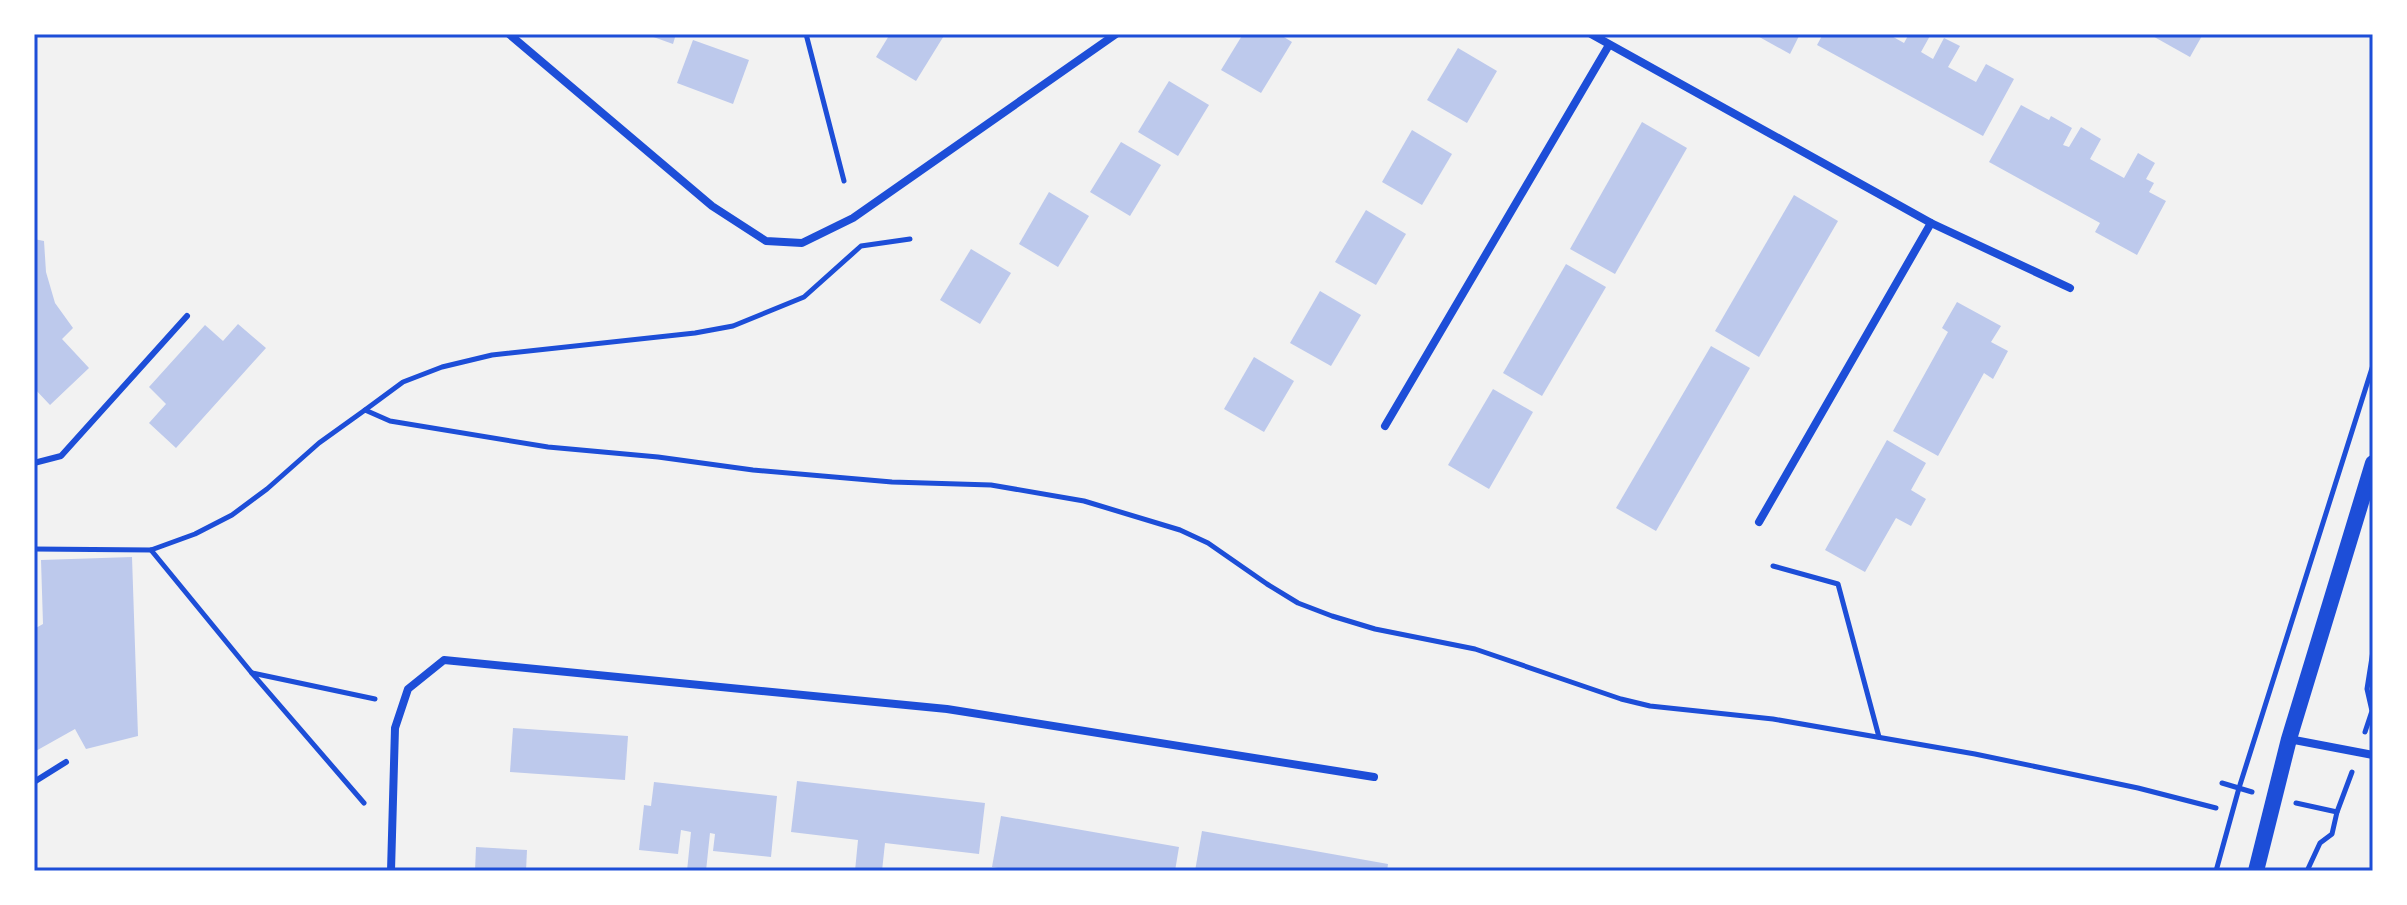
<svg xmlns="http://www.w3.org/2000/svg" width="2407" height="905" viewBox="0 0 2407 905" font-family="Arial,sans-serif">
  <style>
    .building { fill: #bdc9ec }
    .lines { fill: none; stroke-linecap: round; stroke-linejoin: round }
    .path { stroke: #1d4ed8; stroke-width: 5 }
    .service { stroke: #1d4ed8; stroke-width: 6 }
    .minor { stroke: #1d4ed8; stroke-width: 8 }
    .secondary { stroke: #1d4ed8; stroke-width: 16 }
    .neatline { fill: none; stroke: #1d4ed8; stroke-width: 3 }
  </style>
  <rect width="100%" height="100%" fill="#f2f2f2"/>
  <g class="building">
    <polygon points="645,34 676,34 673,44"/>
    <polygon points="890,34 945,34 916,81 876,57"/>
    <polygon points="1243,34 1279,34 1292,42 1261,93 1221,70"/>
    <polygon points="1754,34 1800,34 1790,54"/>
    <polygon points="1823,34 1888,34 1904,43 1909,34 1931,34 1921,52 1933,59 1944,38 1960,46 1948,67 1976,82 1986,64 2014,79 1983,136 1817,45"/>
    <polygon points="2149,34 2203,34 2190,57"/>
    <polygon points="693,40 749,60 733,104 677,83"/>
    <polygon points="1458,48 1497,71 1467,123 1427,100"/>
    <polygon points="1169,81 1209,105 1178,156 1138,132"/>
    <polygon points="2021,105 2049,120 2051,116 2072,128 2063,145 2069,147 2081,127 2101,139 2090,159 2124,178 2138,153 2155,163 2146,179 2154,183 2149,192 2166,201 2137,255 2095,232 2100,223 1989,162"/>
    <polygon points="1642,122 1687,148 1615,274 1570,249"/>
    <polygon points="1412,130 1452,154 1422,205 1382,182"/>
    <polygon points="1121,142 1161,165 1130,216 1090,192"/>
    <polygon points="1049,192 1089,216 1058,267 1019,244"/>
    <polygon points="1794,195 1838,221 1759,357 1715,331"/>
    <polygon points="1366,210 1406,234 1376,285 1335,262"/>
    <polygon points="34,239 44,241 46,272 55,303 73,328 62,339 89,368 50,405 34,388"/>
    <polygon points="971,249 1011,273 980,324 940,300"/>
    <polygon points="1566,264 1606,287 1542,396 1503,373"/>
    <polygon points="1320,291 1361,315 1331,366 1290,343"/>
    <polygon points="1957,302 2001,326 1991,342 2008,351 1993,379 1984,373 1938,456 1893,431 1948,332 1942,328"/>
    <polygon points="238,324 266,348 176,448 149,423 166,404 149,387 205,325 223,341"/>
    <polygon points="1711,346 1750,368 1656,531 1616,508"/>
    <polygon points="1254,357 1294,381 1264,432 1224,409"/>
    <polygon points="1493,389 1533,412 1489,489 1448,465"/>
    <polygon points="1887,440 1926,463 1911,490 1926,499 1911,526 1896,518 1865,572 1825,550"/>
    <polygon points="132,557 138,736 86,749 75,729 34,752 34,629 43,624 41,560"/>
    <polygon points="513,728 628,736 625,780 510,772"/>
    <polygon points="797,781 985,803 979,854 885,843 882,871 855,871 858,840 791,832"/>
    <polygon points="654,782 777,796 771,857 713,851 715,834 710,833 706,871 687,871 691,832 681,830 678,854 639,850 644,805 651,806"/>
    <polygon points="1001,816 1179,847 1175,871 1016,871 992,867"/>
    <polygon points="1202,831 1388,864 1387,871 1195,871"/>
    <polygon points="476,847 527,850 526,871 475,871"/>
  </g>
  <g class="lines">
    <g class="path">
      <polyline points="806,34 844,181"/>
      <polyline points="365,410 403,382 442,367 492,355 695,333 733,326 804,297 861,246 910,239"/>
      <polyline points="34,549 151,550 195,534 232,515 267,489 319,443 365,410 390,421 548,447 658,457 753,470 892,482 991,485 1084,501 1180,530 1208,543 1267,584 1298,603 1332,616 1375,629 1475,649 1621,699 1650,706 1773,719 1975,754 2138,788 2216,808"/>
      <polyline points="151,550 251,672 364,803"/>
      <polyline points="1773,566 1838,584 1879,737"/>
      <polyline points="252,673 375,699"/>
      <polyline points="2365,732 2372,711 2367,689 2373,651"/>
      <polyline points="2222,783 2252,792"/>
      <polyline points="2296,803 2337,812"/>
      <polyline points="2216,871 2239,788 2373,365"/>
      <polyline points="2307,871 2320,843 2332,834 2337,812 2352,772"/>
    </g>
    <g class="service">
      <polyline points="34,463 61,456 187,316"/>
      <polyline points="34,782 66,762"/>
    </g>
    <g class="minor">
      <polyline points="509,34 712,206 766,241 802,243 853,218 1116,34"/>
      <polyline points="1591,34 1931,223 2070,288"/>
      <polyline points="1385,426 1609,45"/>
      <polyline points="1759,522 1931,223"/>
      <polyline points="2289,739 2373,755"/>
      <polyline points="391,871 395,728 408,689 444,660 947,709 1374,777"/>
    </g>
    <polyline class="secondary" points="2256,871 2289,739 2373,463"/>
  </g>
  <rect width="2407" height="905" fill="none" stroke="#ffffff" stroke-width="72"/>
  <rect x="36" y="36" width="2335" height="833" class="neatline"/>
</svg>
